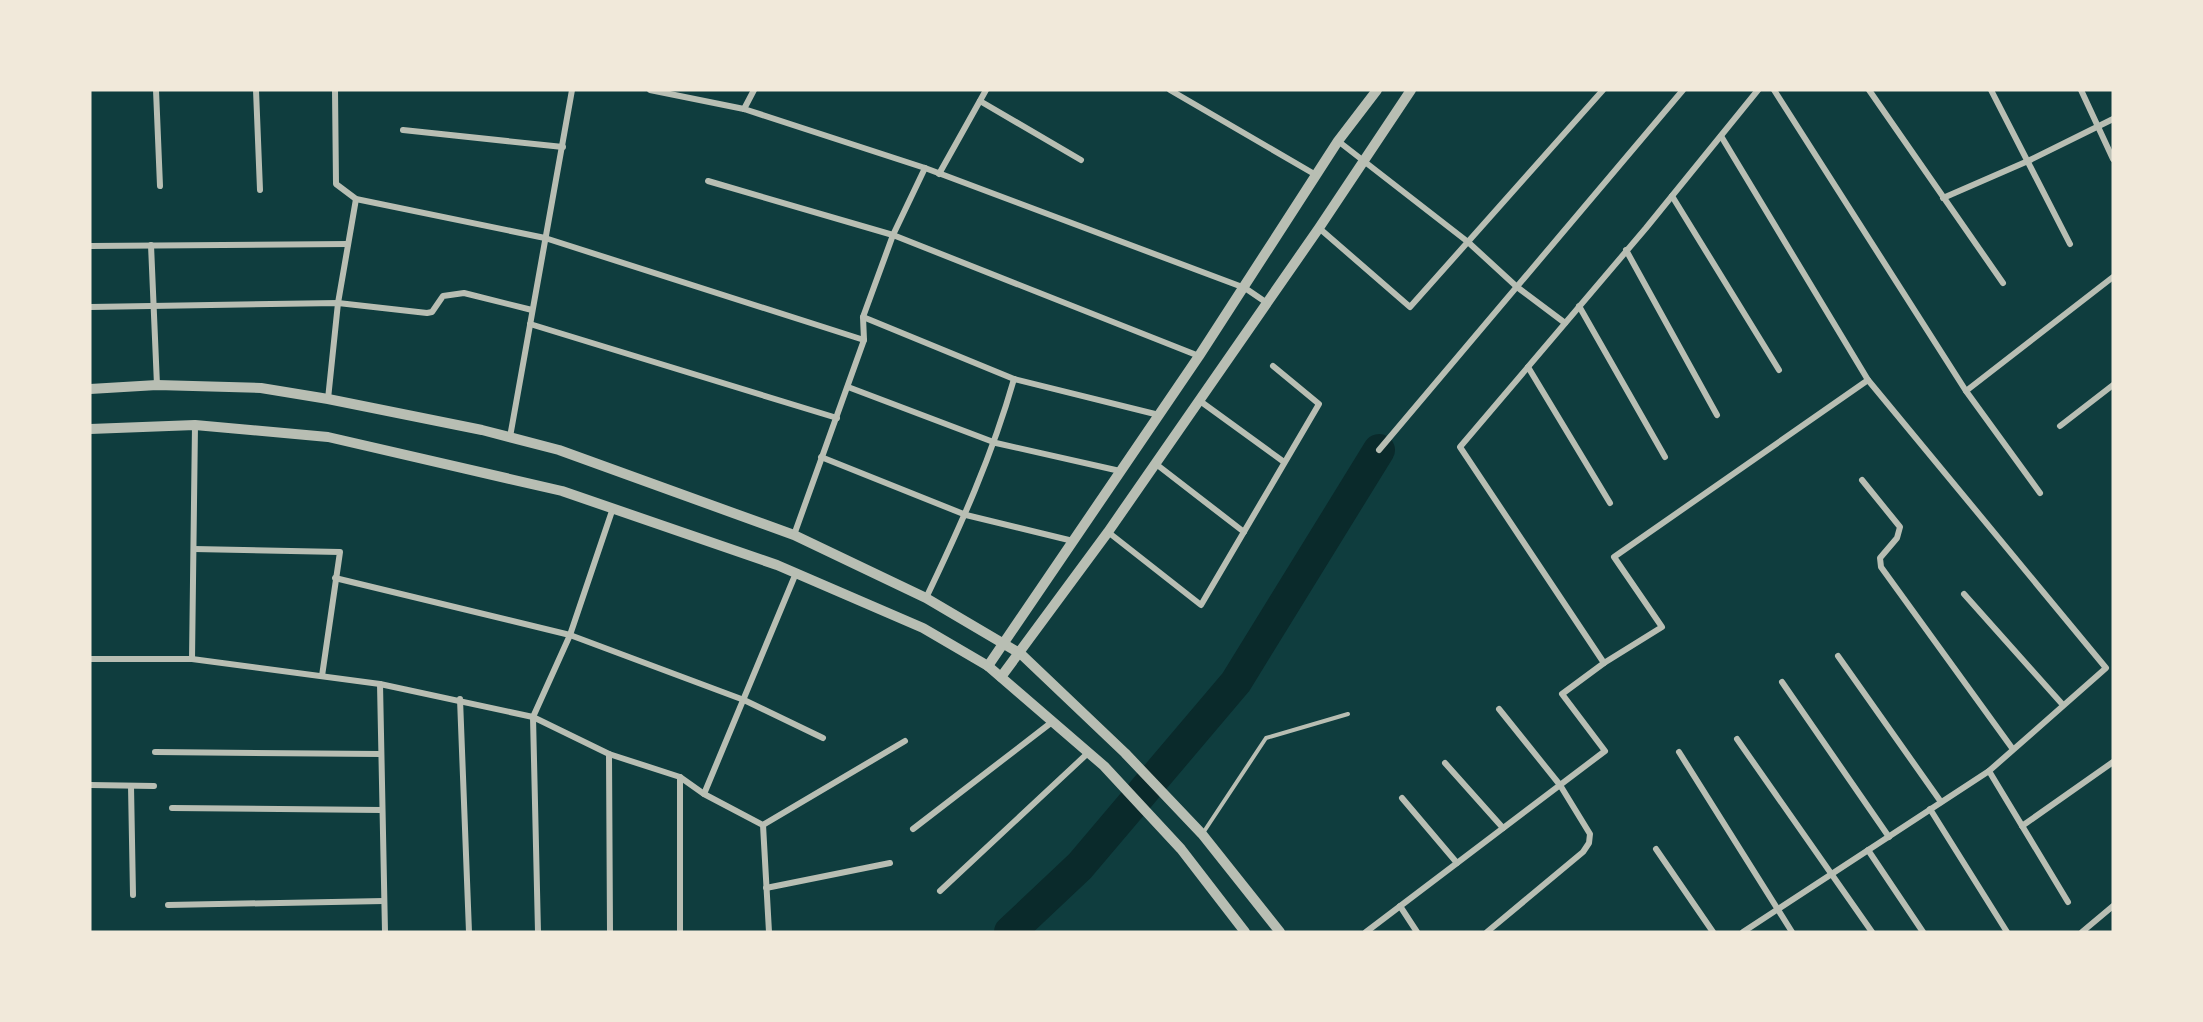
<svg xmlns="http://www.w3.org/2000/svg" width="2203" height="1022" viewBox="0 0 2203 1022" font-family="'Work Sans',sans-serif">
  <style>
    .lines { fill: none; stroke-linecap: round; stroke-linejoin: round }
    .river { stroke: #0a2a2b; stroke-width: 32 }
    .service { stroke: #b8beb3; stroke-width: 4 }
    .minor { stroke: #b8beb3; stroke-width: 6 }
    .tertiary { stroke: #b8beb3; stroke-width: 10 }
  </style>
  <rect width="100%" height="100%" fill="#0f3d3e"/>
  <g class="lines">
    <polyline class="river" points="1010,932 1080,866 1236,682 1379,450"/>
    <polyline class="service" points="1203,833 1266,738 1348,714"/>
    <g class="minor">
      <polyline points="156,90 160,186"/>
      <polyline points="256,90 260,190"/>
      <polyline points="335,90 336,184 356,199 545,238 864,340"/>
      <polyline points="650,90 744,109 925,168 1245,288 1267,303"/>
      <polyline points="1170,90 1316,175"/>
      <polyline points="1774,90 1966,391 2040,493"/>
      <polyline points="1869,90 2003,283"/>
      <polyline points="1991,90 2070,244"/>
      <polyline points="2081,90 2113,159"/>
      <polyline points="980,101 1081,160"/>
      <polyline points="744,109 754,90"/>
      <polyline points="403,130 563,147"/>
      <polyline points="1338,141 1468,242 1517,287 1565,323"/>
      <polyline points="939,174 986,90"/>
      <polyline points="708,181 893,235 1199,356"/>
      <polyline points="1672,196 1779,370"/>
      <polyline points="1943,198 2028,161 2113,119"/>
      <polyline points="1319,228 1410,307 1603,90"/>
      <polyline points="151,245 157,385"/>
      <polyline points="90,246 348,244"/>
      <polyline points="1626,250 1717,415"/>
      <polyline points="1579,306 1665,457"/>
      <polyline points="90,307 338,303 427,313 432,312 443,296 464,293 532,310"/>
      <polyline points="863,317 1014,379 1159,415"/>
      <polyline points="530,324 837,418"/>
      <polyline points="1528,367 1610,503"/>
      <polyline points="848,387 996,443 1120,471"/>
      <polyline points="1966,391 2113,277"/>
      <polyline points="328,399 338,303 356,199"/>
      <polyline points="1200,401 1284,462"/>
      <polyline points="2060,426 2113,385"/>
      <polyline points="510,437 572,90"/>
      <polyline points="1379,450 1683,90"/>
      <polyline points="821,457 966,515 1073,541"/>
      <polyline points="1156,464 1244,532"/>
      <polyline points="1862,480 1900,527 1897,538 1880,558 1881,567 2012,748"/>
      <polyline points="1108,532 1201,605 1319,404 1273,366"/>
      <polyline points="794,535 864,340 863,317 893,235 925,168"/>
      <polyline points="194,549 340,552 322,676"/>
      <polyline points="335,578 570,635 744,700 823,738"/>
      <polyline points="1964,594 2063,705"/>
      <path d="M926,598C961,525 992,456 1014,379"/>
      <polyline points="1838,656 1941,802"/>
      <polyline points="90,659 192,659 380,684 533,717 609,754 680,777 704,794 763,825 769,932"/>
      <polyline points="192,659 195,425"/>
      <polyline points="1604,663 1662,627 1614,557 1868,380 1721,136"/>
      <polyline points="1782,682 1889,837"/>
      <polyline points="380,684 385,932"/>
      <polyline points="460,699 469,932"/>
      <polyline points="1737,739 1872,932"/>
      <polyline points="155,752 381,754"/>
      <polyline points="1679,752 1792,932"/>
      <polyline points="609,754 610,932"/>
      <polyline points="1445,763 1503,828"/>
      <polyline points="1989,771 2068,902"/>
      <polyline points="680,777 680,932"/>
      <polyline points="90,785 154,786"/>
      <polyline points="131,786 133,895"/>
      <polyline points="704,794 796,573"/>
      <polyline points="1402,798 1457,863"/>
      <polyline points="172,808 382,810"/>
      <polyline points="1930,809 2007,932"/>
      <polyline points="763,825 905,741"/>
      <polyline points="2022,826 2113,762"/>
      <polyline points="913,829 1052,722"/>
      <polyline points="1656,849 1713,932"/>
      <polyline points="1868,850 1923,932"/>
      <polyline points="766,888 890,863"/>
      <polyline points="940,891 1088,753"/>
      <polyline points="168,905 384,901"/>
      <polyline points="1400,906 1417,932"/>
      <polyline points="538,932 533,717 570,635 613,508"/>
      <polyline points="1366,932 1605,751 1562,694 1604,663 1460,447 1646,228 1758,90"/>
      <polyline points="1487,932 1583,852 1589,843 1590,834 1560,785 1499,709"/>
      <polyline points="1743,932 1989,771 2106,668 1868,380"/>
      <polyline points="2082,932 2113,906"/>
    </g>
    <g class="tertiary">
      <polyline points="90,389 157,385 261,388 328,399 482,430 559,450 794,535 926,598 1021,654 1125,753 1202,834 1280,932"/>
      <polyline points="90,429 195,425 328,437 562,491 777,565 923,628 988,666 1104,766 1181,849 1245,932"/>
      <polyline points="988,666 1199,356 1338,141 1377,90"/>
      <polyline points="1001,677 1108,532 1319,228 1411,90"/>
    </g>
  </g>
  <rect width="2203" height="1022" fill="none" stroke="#f1e9da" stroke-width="183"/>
</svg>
